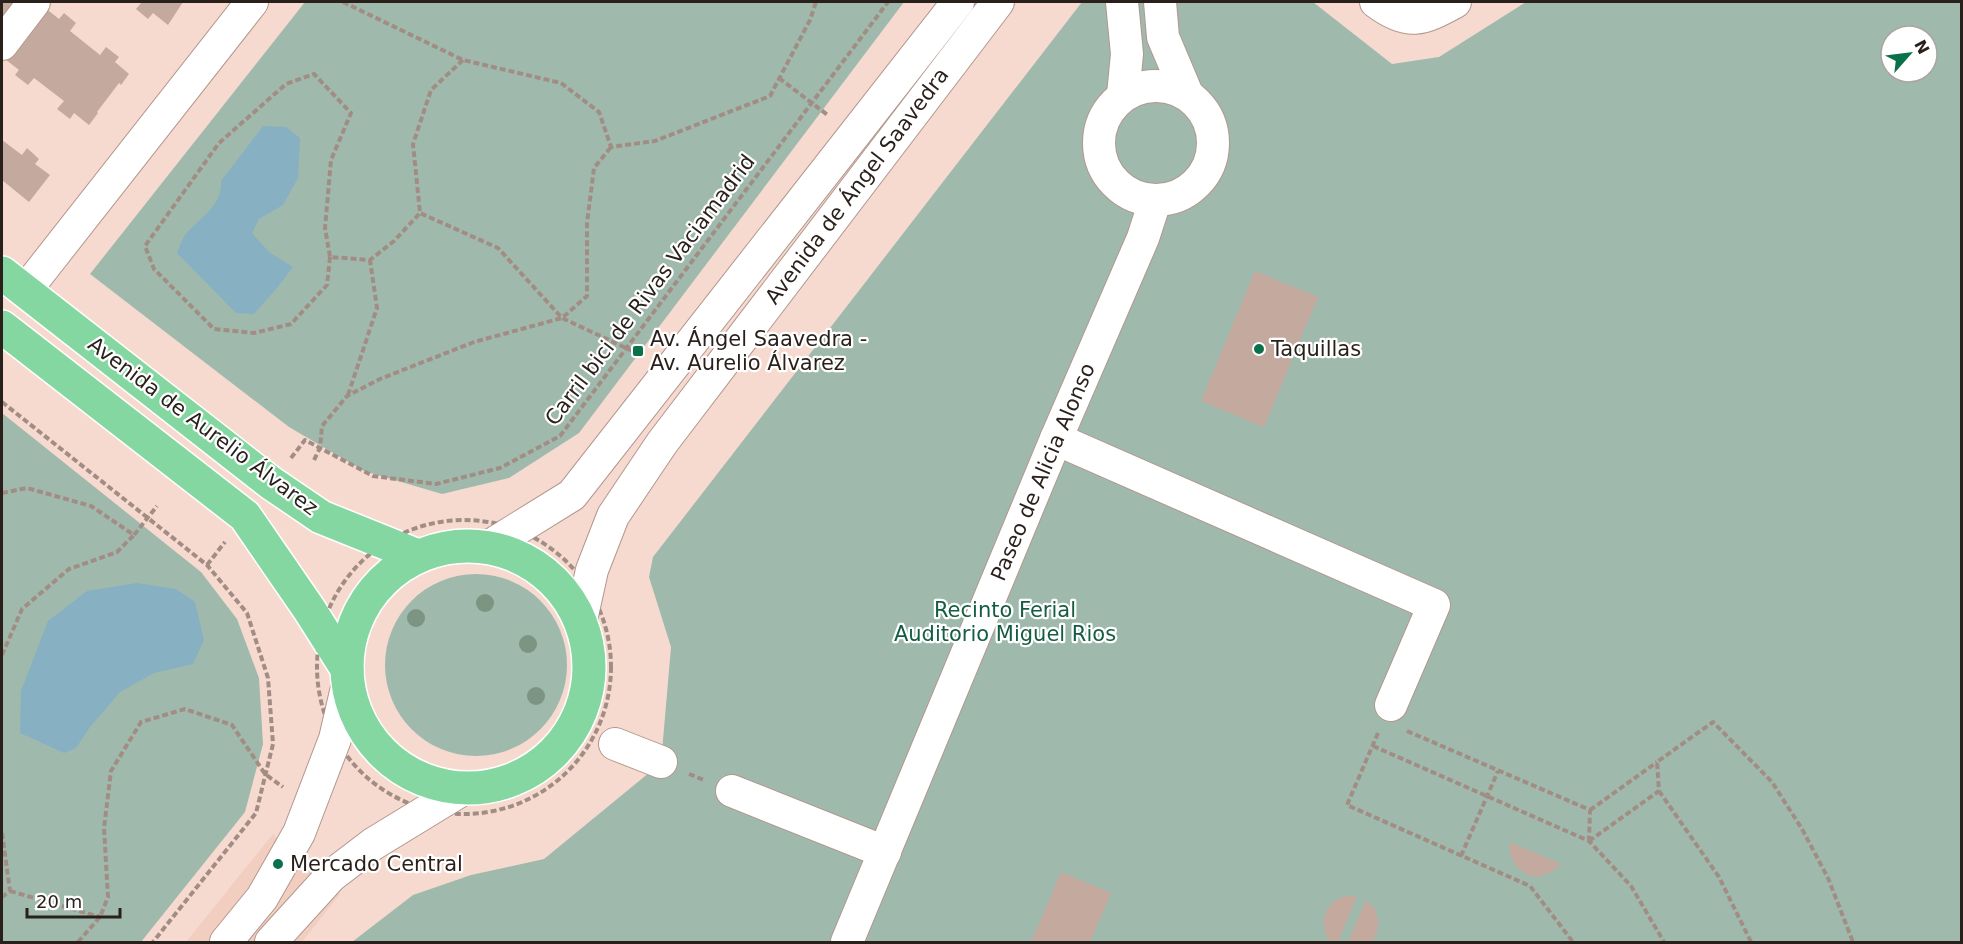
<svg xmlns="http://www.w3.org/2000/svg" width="1963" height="944" viewBox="0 0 1963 944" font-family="'DejaVu Sans',sans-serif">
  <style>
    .built { fill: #f2cec0 }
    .green { fill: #9fbaad; fill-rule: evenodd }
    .water { fill: #87b0c2 }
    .building { fill: #c4a99e }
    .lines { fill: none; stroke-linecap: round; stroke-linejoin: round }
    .minor-casing { stroke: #b2978d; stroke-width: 34 }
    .major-casing { stroke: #fff; stroke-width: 36 }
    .path { stroke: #a28d85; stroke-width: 4; stroke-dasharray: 6 3; stroke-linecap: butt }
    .minor { stroke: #fff; stroke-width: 32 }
    .major { stroke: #85d7a1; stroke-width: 33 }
    .tree { fill: #7b9582 }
    .poi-dot { fill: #09724a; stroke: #fff; stroke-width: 2 }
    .labels { text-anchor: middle; stroke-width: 4.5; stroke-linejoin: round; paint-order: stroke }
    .street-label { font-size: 21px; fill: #291f1b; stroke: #fff }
    .poi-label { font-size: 21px; fill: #291f1b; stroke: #fff; text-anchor: start }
    .park-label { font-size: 21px; fill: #155c43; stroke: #fff }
  </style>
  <rect width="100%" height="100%" fill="#f7dacf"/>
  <polygon class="built" points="273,834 340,894 302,942 186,942"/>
  <g class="green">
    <polygon points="305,2 904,2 579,433 509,478 442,494 364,471 289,427 90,274"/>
    <path d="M1082,2H1313L1392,64L1439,57L1526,2H1961V942H352L413,895L471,875L544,859L661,763L671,647L649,577L653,557ZM1891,36H1927V72H1891Z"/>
    <polygon points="2,413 201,572 237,619 259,678 263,744 245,812 141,942 2,942"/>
    <circle cx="476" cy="665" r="91"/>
  </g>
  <g class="water">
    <path d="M263,126L286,127L300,138L298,178L283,205L259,219L252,233L269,252L293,267L277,288L254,314L236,313L177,253C179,247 182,240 185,235C200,217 222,207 221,181Z"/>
    <polygon points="137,583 176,589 195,602 204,640 193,664 154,673 120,692 90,727 76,748 64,753 20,733 21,691 48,621 87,591"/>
  </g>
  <g class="building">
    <polygon points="2,2 20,2 6,19 2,16"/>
    <polygon points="142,2 183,2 168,25 153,13 148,19 136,9"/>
    <polygon points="44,7 59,19 64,13 76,23 70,31 100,55 106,47 119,57 115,62 129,74 121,85 119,83 97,112 98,113 89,125 74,113 70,119 57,109 64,101 34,78 28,85 15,75 19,70 5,59"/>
    <polygon points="2,140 22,155 27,148 39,159 35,164 50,175 29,202 2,180"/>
    <polygon points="1255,271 1318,297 1264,427 1201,401"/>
    <polygon points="1510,842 1561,864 1552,872 1537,877 1526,874 1516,866 1510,854"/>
    <polygon points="1061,872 1111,893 1090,942 1031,942"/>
    <polygon points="1345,896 1357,896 1338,942 1332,942 1327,938 1323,923 1326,911 1334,901"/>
    <polygon points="1366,900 1375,909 1379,923 1376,935 1371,942 1348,942"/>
  </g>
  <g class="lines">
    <defs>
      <g id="minor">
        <polyline points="1122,2 1127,54 1123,95"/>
        <polyline points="1160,2 1163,37 1187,94"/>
        <path d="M1376,2C1408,26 1422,20 1455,2"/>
        <polyline points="2,44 34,2"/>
        <circle cx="1156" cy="143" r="57"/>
        <polyline points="25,291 252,2"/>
        <polyline points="1056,439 1434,605 1391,705"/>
        <polyline points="488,547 572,495 958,2"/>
        <polyline points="581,620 592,570 613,516 662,443 998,2"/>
        <polyline points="615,744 661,762"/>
        <polyline points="732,791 885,852"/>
        <polyline points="226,942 262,898 299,833 335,739 348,683"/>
        <polyline points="271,942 331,876 373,844 463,789"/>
        <polyline points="847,942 1056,439 1143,238 1155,201"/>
      </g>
      <g id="major">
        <polyline points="2,273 271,483 321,517 418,556"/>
        <polyline points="2,327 245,516 309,609 347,669"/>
        <circle cx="468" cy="667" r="121"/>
      </g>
    </defs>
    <use href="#minor" class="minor-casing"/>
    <use href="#major" class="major-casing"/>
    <g class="path">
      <polyline points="343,2 463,60 561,83 599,112 611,147 655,141 770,96 810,20 816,2"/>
      <polyline points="463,60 431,90 413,144 420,213 498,248 562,318 643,356"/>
      <polyline points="779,78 829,116"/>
      <polyline points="330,257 327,285 291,324 254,333 214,329 154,269 145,246 219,143 286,84 314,74 351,113 331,160 325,228 330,257 370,260 394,241 420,213"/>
      <polyline points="348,395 377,308 370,260"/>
      <polyline points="2,402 207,565 247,613 268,678 273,744 256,813 153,942"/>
      <polyline points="291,458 305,440 373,476 436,484 500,468 560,436 888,2"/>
      <polyline points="314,460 320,448 322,426 347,396 380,379 474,342 562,318 587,296 587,223 594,168 611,147"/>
      <polyline points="2,493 27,488 91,506 134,535 157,506"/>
      <circle cx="464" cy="667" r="147"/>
      <polyline points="207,565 225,542"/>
      <polyline points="2,655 22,609 69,569 117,552 134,535"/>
      <polyline points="1407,731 1590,810 1589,840"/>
      <polyline points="1378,733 1347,805 1530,886 1573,942"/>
      <polyline points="1373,746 1589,841 1631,886 1664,942"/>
      <polyline points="689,774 704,780"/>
      <polyline points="1659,791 1719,877 1751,942"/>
      <polyline points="1590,810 1657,762"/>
      <polyline points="2,833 10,891 2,897"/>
      <polyline points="1589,841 1659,791 1657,762 1713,722 1772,782 1802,829 1828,878 1853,942"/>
      <polyline points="1461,856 1498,771"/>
      <polyline points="10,891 100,917"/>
      <polyline points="78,942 100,917 108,897 104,828 111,771 141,722 185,709 232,725 265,774 283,787"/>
    </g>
    <use href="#minor" class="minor"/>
    <use href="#major" class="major"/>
  </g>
  <g class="tree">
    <circle cx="485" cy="603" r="9"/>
    <circle cx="416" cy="618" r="9"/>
    <circle cx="528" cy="644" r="9"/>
    <circle cx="536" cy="696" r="9"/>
  </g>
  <g class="poi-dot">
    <circle cx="1259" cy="349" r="6"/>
    <rect x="632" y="345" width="12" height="12" rx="3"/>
    <circle cx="278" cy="864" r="6"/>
  </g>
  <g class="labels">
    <g class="street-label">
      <text transform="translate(857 186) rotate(-53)" y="7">Avenida de Ángel Saavedra</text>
      <text transform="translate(650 290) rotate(-53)" y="7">Carril bici de Rivas Vaciamadrid</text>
      <text transform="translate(203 426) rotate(37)" y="7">Avenida de Aurelio Álvarez</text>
      <text transform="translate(1043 472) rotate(-67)" y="7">Paseo de Alicia Alonso</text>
    </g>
    <g class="poi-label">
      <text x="650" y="346">Av. Ángel Saavedra -<tspan x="650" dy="24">Av. Aurelio Álvarez</tspan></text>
      <text x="1271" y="356">Taquillas</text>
      <text x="290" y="871">Mercado Central</text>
    </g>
    <g class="park-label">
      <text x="1005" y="617">Recinto Ferial<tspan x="1005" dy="24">Auditorio Miguel Rios</tspan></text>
    </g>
  </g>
  <rect width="1963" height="944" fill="none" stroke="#291f1b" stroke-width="6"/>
  <g transform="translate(1909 54) rotate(62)"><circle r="28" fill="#ffffff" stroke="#a9a5a4" stroke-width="1.5"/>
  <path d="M0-4.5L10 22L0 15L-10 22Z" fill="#09724a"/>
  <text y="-9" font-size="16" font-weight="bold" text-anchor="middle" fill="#291f1b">N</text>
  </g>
  <path d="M27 908v9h93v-9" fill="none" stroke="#291f1b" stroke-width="3"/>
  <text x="36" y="908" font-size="18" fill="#291f1b" stroke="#ffffff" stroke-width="4.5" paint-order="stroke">20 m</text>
</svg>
